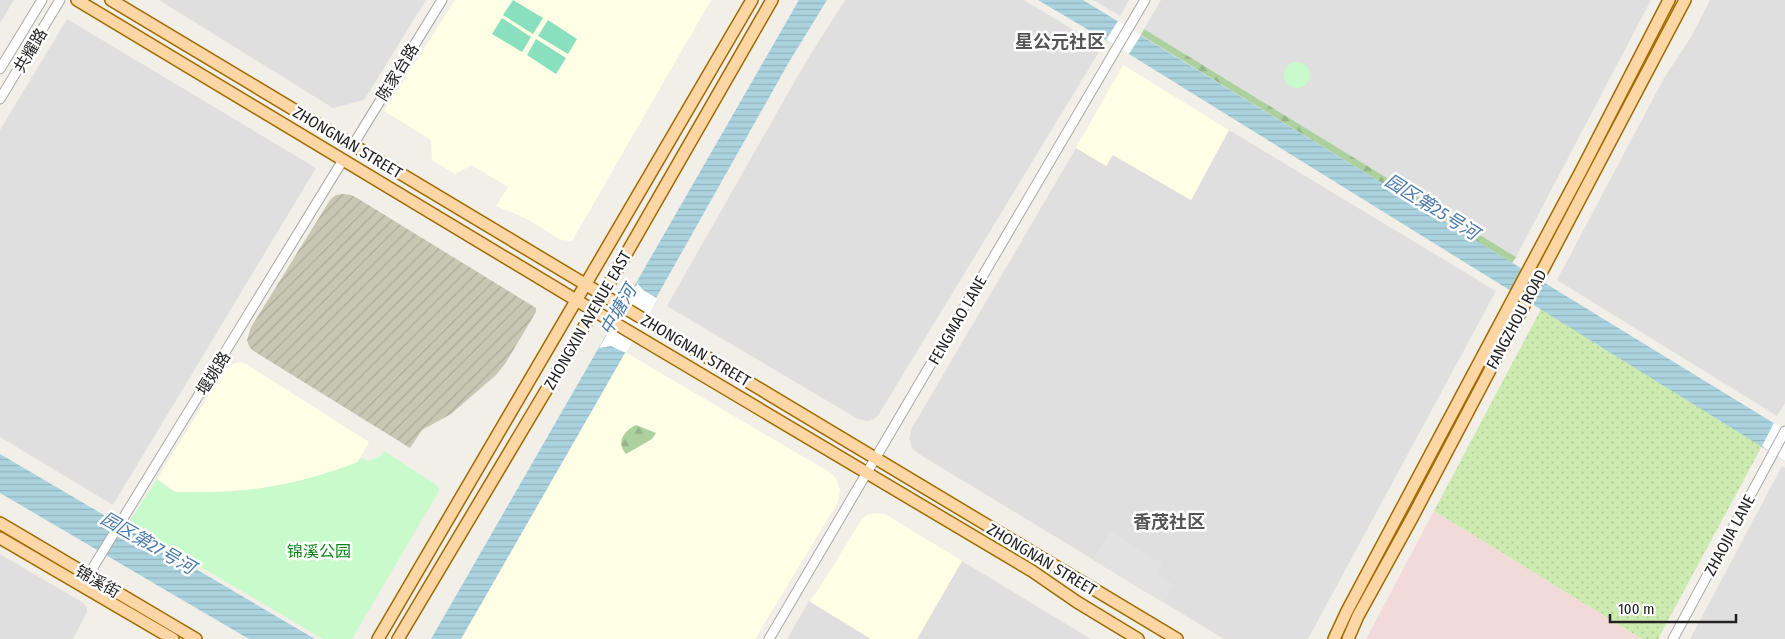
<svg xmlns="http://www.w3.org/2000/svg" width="1785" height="639" viewBox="0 0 1785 639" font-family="'Fira Sans Condensed','Noto Sans SC',sans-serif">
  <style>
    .residential { fill: #e0dfdf }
    .commercial { fill: #f2dad9 }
    .education { fill: #ffffe5 }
    .construction { fill: url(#construction-furrows) }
    .grass { fill: url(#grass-dots) }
    .forest { fill: url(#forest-firs) }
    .park { fill: #c8facc }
    .pitch { fill: #88e0be }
    .parking { fill: #e2e2e2 }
    .water { fill: url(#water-rules) }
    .pier { fill: #fff }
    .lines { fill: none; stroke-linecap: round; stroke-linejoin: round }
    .minor-casing { stroke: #a9a9a9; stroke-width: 11 }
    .major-casing { stroke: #a06b00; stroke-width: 14 }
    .minor { stroke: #fff; stroke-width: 9 }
    .major { stroke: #fcd6a4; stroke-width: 11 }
    .minor-bridge-casing { stroke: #a9a9a9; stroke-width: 11; stroke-linecap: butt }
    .minor-bridge { stroke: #fff; stroke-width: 9 }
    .labels { text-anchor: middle; stroke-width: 5; stroke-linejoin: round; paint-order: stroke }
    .street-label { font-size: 16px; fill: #222; stroke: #fff }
    .park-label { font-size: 16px; fill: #0c8416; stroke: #fff }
    .neighbourhood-label { font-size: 18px; font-weight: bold; fill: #555; stroke: #fff }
    .water-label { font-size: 18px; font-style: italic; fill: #4a7aab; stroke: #fff }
  </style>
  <defs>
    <pattern id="construction-furrows" width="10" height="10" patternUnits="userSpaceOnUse" patternTransform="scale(1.25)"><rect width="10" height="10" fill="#c7c7b4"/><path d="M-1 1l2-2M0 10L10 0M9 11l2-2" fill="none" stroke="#abab9a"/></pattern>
    <pattern id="grass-dots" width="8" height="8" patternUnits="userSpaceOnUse" patternTransform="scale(1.25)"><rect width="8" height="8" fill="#cdebb0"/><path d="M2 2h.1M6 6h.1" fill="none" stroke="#b0c997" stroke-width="1.8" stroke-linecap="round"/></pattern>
    <pattern id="forest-firs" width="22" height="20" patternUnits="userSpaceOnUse" patternTransform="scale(1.25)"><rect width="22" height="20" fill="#add19e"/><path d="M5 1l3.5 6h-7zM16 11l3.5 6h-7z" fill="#95b388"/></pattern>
    <pattern id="water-rules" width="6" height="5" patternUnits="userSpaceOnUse" patternTransform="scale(1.25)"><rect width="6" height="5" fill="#aad3df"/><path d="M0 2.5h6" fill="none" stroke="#92b5bf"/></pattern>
  </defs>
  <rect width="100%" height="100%" fill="#f2efe9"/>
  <g class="residential">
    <polygon points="0,0 14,0 0,23"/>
    <polygon points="159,0 426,0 364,100 333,108"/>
    <polygon points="845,0 1024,0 1102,47 879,414 874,419 867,421 858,419 667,306 804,65"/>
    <polygon points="1093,0 1129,0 1120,16"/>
    <polygon points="1161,0 1651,0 1516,257 1144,29"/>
    <polygon points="1710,0 1785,0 1785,403 1777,416 1557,280 1664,78 1691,37"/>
    <polygon points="67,19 316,168 113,505 0,437 0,130"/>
    <polygon points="1229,130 1496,291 1308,639 1224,639 919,454 912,448 909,438 912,428 1076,148 1106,165 1113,155 1191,200"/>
    <polygon points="1782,466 1785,468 1785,639 1690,639"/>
    <polygon points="0,554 82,602 87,607 87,612 85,616 73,639 0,639"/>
    <polygon points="962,561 1091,639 917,639"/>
    <polygon points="809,601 871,639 787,639"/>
  </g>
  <polygon class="commercial" points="1434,511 1642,639 1366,639"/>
  <g class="education">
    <polygon points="455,0 711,0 572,241 561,240 525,218 496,206 508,187 472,165 455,174 432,160 431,140 384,111"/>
    <polygon points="1123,65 1229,130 1191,200 1113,155 1106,166 1076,148"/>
    <polygon points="625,352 831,473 837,480 840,490 838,502 755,639 461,639"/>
    <polygon points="241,362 246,364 369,442 358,462 328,473 296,482 256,489 221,492 176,492 157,479 225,369 235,363"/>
    <polygon points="875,513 885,514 962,561 917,639 871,639 809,601 817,592 862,519 867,515"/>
  </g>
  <polygon class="construction" points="343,194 351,195 357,198 536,308 536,312 505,364 496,375 451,414 422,430 410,448 252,350 249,346 247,340 251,327 330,200 336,195"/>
  <polygon class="grass" points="1541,309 1762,446 1658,639 1642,639 1434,511"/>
  <g class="forest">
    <polygon points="1144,29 1516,257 1512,263 1141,35"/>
    <path d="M636,425L656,433L652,439L626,454C615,442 625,430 636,425Z"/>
  </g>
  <g class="park">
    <circle cx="1297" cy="75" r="13"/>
    <path d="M384,451L438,486L439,491L352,639H323L128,524L157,479C162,483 170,490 176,492C183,493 193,492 200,492C254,493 307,482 358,462L360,458L369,461L382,455Z"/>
  </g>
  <g class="pitch">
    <polygon points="513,0 543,18 533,34 503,15"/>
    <polygon points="502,18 531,37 522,52 492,34"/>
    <polygon points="548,20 577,39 568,54 538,36"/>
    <polygon points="536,39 566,58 556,74 527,55"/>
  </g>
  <polygon class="parking" points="1110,531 1163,564 1157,574 1174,585 1164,603 1093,560"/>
  <g class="water">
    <polygon points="799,0 827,0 789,62 656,298 658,299 656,303 626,353 625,353 461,639 431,639"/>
    <polygon points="1038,0 1083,0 1785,430 1785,461 1129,54"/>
    <polygon points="0,454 315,639 249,639 0,493"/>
  </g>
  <g class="pier">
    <polygon points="1118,21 1141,35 1129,54 1106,40"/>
    <polygon points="639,281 638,284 643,290 658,299 646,320 626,353 611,346 599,348"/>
    <polygon points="1774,423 1785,430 1785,461 1762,446"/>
  </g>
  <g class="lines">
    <defs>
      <g id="minor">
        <polyline points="0,69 42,0"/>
        <polyline points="0,99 60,0"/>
        <polyline points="353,145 442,0"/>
        <polyline points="122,520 343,160"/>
        <polyline points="86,579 100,556"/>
        <polyline points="769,639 1145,0"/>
        <polyline points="1673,639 1785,431"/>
      </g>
      <g id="major">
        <polyline points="77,0 576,300 1032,571 1077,602 1138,639"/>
        <polyline points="111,0 1177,639"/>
        <polyline points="0,523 196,639"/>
        <polyline points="0,538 173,639"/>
        <polyline points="378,639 752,0"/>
        <polyline points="398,639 594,310 772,0"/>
        <polyline points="1334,639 1347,611 1581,171 1669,0"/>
        <polyline points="1348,639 1358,616 1412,518 1685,0"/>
      </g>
    </defs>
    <use href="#minor" class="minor-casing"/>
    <use href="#major" class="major-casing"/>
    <use href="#minor" class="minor"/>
    <use href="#major" class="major"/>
    <defs>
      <polyline id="minor-bridge" points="100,556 122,520"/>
    </defs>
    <use href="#minor-bridge" class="minor-bridge-casing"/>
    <use href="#minor-bridge" class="minor-bridge"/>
  </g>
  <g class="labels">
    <g class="street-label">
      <text transform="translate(30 50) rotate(-59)" y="6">共耀路</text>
      <text transform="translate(397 72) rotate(-58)" y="6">陈家台路</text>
      <text transform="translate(348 142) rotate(31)" y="6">ZHONGNAN STREET</text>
      <text transform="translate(1516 319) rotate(-62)" y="6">FANGZHOU ROAD</text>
      <text transform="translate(587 320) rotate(-60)" y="6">ZHONGXIN AVENUE EAST</text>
      <text transform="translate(957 320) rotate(-60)" y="6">FENGMAO LANE</text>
      <text transform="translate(696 350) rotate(31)" y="6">ZHONGNAN STREET</text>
      <text transform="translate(213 373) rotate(-58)" y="6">堰姚路</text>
      <text transform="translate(1729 535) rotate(-62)" y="6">ZHAOJIA LANE</text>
      <text transform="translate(1042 559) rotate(31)" y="6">ZHONGNAN STREET</text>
      <text transform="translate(98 581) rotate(30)" y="6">锦溪街</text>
    </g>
    <g class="park-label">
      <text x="319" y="557">锦溪公园</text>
    </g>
    <g class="neighbourhood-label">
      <text x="1060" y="48">星公元社区</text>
      <text x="1169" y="528">香茂社区</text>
    </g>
    <g class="water-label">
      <text transform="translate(1432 207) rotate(32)" y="6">园区第25号河</text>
      <text transform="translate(618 310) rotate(-60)" y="6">中塘河</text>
      <text transform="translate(148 543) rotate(30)" y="6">园区第27号河</text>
    </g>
  </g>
  <path d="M1610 614v8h126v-8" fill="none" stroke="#222222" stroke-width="2.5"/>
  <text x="1618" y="614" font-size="15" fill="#222222" stroke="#ffffff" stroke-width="4" paint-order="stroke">100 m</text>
</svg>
